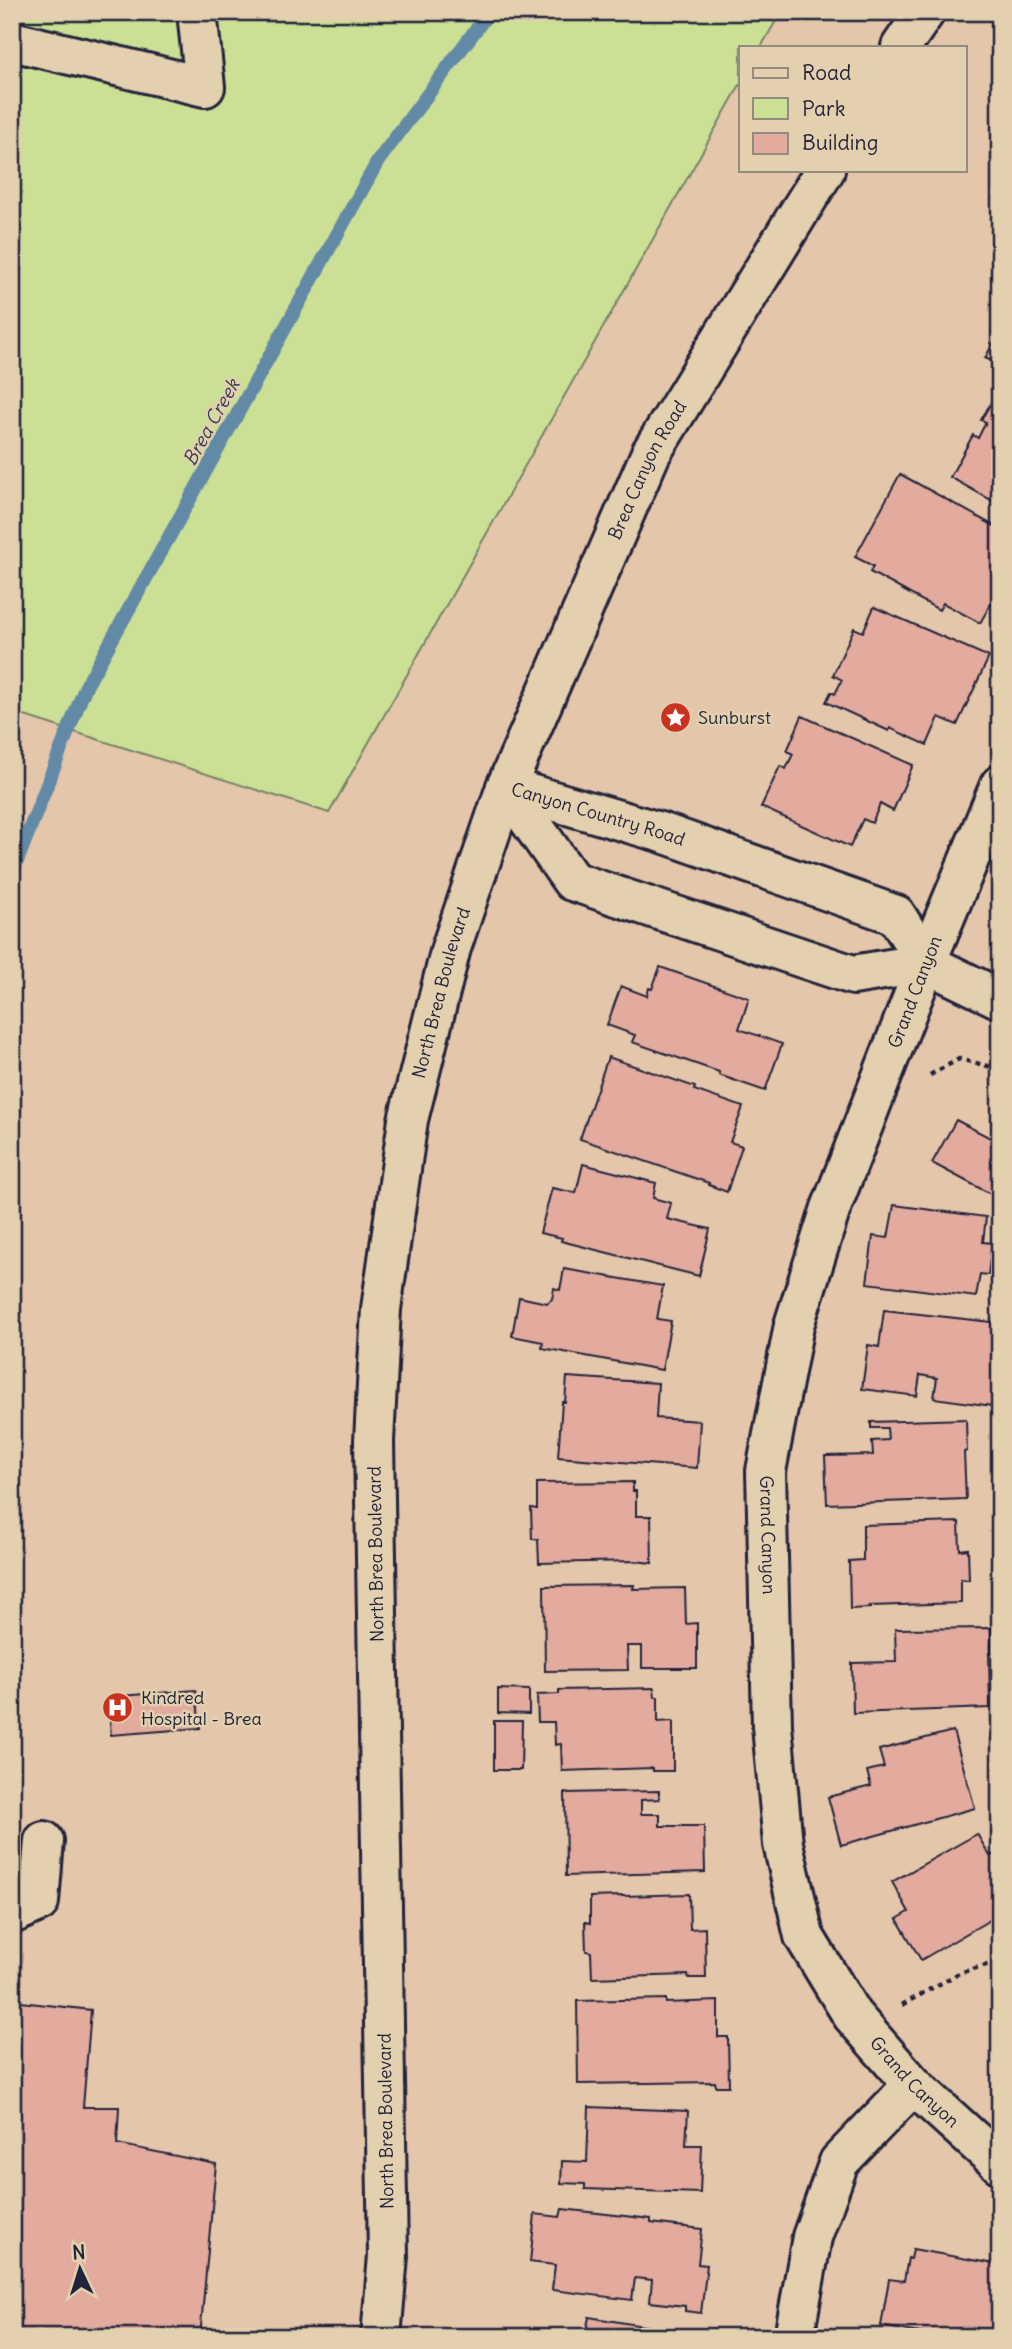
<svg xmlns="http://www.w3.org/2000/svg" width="1012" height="2349" viewBox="0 0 1012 2349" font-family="Delius,sans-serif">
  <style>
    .green { fill: #cbe095; stroke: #768168; stroke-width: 2 }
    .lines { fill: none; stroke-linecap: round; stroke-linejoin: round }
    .stream { stroke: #628aa6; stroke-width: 14 }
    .building { fill: #e3ab9d; stroke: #22223b; stroke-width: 2 }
    .minor-casing { stroke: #22223b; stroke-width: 44 }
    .major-casing { stroke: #22223b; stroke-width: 44 }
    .path { stroke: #22223b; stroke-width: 4.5; stroke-dasharray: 5 5; stroke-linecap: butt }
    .minor { stroke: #e2d0ae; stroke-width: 38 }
    .major { stroke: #e2d0ae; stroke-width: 38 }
    .labels { text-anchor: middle; stroke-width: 5; stroke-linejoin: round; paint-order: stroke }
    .street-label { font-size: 18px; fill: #22223b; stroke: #e2d0ae }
    .poi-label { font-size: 18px; fill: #22223b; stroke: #e2d0ae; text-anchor: start }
    .water-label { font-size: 19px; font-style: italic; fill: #323c56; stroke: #e2d0ae }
  </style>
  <rect width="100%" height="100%" fill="#e4c6aa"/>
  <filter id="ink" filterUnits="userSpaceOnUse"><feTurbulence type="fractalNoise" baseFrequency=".0143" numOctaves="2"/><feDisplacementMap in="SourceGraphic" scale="14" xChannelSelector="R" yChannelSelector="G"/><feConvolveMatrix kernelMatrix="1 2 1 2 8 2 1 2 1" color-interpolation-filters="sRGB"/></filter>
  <g filter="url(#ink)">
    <polygon class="green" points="12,12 781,12 761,47 741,47 741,83 329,813 12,712"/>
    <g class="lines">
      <polyline class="stream" points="12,874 85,688 378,161 489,12"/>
    </g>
    <g class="building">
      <polygon points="1000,320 1000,365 985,358 999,333 994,331"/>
      <polygon points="1000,387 1000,505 950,477 973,435 978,438 986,422 981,420"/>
      <polygon points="900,474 1000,529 1000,588 980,623 943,603 939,610 870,572 873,566 855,557"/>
      <polygon points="874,607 989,657 957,725 939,717 927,745 890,728 889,731 826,702 831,692 835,694 842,680 833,675 854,628 863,632"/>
      <polygon points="802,716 913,765 893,811 880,804 872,823 863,819 850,847 761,807 780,766 786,769 793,754 787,751"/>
      <polygon points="660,967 749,998 739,1029 782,1044 765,1091 719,1075 719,1072 632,1042 635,1035 607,1025 621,986 647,996 649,988 652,989"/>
      <polygon points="608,1057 695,1087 694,1090 743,1107 730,1142 742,1146 727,1192 709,1185 709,1183 580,1139"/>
      <polygon points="956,1120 996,1141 1000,1134 1000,1199 932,1163"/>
      <polygon points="583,1164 656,1183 653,1198 671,1203 667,1219 710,1229 699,1276 561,1241 562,1238 540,1233 552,1188 576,1193"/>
      <polygon points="894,1205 986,1217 983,1242 992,1243 988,1275 980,1274 976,1297 867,1283 873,1236 888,1238"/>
      <polygon points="564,1269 663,1286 657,1319 671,1321 662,1370 542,1348 543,1342 512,1336 519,1297 547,1303 552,1299 554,1288 560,1290"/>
      <polygon points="884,1310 1000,1323 1000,1407 934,1398 937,1378 920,1375 917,1396 862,1389 868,1345 879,1347"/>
      <polygon points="567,1377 658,1383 656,1418 700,1421 697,1468 558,1457 562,1402 565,1402"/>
      <polygon points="966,1419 967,1451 964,1452 966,1499 827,1504 825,1456 873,1455 872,1441 888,1440 887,1428 871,1428 871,1422"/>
      <polygon points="633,1482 633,1491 636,1491 636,1516 651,1516 652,1563 635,1561 539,1563 538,1539 532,1539 531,1508 537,1509 537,1483"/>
      <polygon points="959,1522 960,1550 968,1549 969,1580 961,1579 961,1603 870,1606 871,1608 850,1609 849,1561 863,1560 863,1525"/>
      <polygon points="634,1585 633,1589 685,1588 686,1624 697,1623 697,1668 642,1668 642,1646 627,1646 628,1670 545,1671 544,1586"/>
      <polygon points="991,1628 991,1653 989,1653 990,1708 853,1713 852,1663 896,1662 895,1629"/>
      <polygon points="654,1688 655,1697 658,1697 658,1722 673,1721 673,1771 653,1771 653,1768 562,1771 561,1744 555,1745 554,1722 538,1722 537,1695 559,1694 559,1690"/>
      <polygon points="498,1689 529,1690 529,1714 498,1713"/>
      <polygon points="196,1690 200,1728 111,1735 108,1697"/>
      <polygon points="494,1721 522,1721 521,1770 494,1770"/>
      <polygon points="953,1731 975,1808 841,1845 828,1797 871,1786 867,1771 884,1767 879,1750"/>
      <polygon points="659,1791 659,1799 641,1800 641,1814 660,1814 660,1826 704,1826 705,1872 566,1876 565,1793"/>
      <polygon points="977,1834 990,1856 997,1853 1000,1857 1000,1914 921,1960 897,1919 909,1912 892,1882"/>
      <polygon points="689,1894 690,1929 705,1928 706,1978 689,1978 688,1975 592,1978 591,1952 586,1951 585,1922 590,1923 590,1897"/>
      <polygon points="666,1999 666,2003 718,2001 718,2037 728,2037 729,2086 716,2086 715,2082 578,2084 577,2001"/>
      <polygon points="12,2001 91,2010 83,2107 119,2107 117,2144 216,2164 200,2337 12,2337"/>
      <polygon points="589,2107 688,2111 686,2145 702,2145 700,2193 585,2189 585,2184 561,2183 562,2161 587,2162"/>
      <polygon points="562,2209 651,2219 651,2223 702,2229 698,2264 707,2265 701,2313 685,2311 685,2306 650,2302 652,2280 635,2278 632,2300 552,2290 555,2265 530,2262 535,2214 560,2217"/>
      <polygon points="913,2249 1000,2265 1000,2322 995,2321 993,2337 942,2337 881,2326 889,2279 904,2281 908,2258 911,2259"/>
      <polygon points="589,2317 686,2333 685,2337 585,2337"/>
    </g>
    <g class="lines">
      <defs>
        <g id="minor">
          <polyline points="12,41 205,87 197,12"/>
          <path id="s1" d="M1000,785L926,963L831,1208L794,1325L766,1471L772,1726L783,1844L804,1936L852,2015L913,2085L1000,2164"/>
          <path id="s2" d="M506,787L663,833L896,915L926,963L1000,999"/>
          <polyline points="506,787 572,881 853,975 926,963"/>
          <polyline points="12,1914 39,1902 44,1841"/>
          <polyline points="794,2337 812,2237 839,2162 913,2085"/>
        </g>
        <g id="major">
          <polyline points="901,47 925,12"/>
          <path id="s3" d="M381,2337L388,2256L374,1441L381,1309L408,1120L451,948L506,787L651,453L825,170"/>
        </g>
      </defs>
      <use href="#minor" class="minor-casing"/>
      <use href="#major" class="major-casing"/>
      <g class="path">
        <polyline points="930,1075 959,1059 988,1066 1000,1072"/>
        <polyline points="902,2005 959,1973 1000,1961"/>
      </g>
      <use href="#minor" class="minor"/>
      <use href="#major" class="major"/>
    </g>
  </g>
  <defs>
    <symbol id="sight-disc" viewBox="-11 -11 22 22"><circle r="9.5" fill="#c8321e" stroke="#e2d0ae"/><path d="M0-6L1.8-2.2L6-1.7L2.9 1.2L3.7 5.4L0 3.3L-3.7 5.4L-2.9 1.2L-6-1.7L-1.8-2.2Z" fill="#fff"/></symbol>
    <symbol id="hospital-disc" viewBox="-11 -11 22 22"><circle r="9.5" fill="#c8321e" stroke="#e2d0ae"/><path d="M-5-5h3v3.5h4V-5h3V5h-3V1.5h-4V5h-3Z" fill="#fff"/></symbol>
  </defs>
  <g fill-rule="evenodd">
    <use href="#sight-disc" x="658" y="700" width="35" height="35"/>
    <use href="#hospital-disc" x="100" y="1690" width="35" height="35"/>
  </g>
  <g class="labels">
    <g class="street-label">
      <text dy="6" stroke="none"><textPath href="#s3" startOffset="1914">Brea Canyon Road</textPath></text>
      <text dy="6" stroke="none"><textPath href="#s2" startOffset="96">Canyon Country Road</textPath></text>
      <text transform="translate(915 992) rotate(-69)" y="6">Grand Canyon</text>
      <text dy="6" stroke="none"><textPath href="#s3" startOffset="1351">North Brea Boulevard</textPath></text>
      <text dy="6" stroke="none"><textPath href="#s1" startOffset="791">Grand Canyon</textPath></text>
      <text transform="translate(376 1554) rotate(-91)" y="6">North Brea Boulevard</text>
      <text dy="6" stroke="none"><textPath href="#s1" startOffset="1379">Grand Canyon</textPath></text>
      <text transform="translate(386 2121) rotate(-91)" y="6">North Brea Boulevard</text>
    </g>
    <g class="poi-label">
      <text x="698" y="724">Sunburst</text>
      <text x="141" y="1704">Kindred<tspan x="141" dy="21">Hospital - Brea</tspan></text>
    </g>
    <g class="water-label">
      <text transform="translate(211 422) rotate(-61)" y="7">Brea Creek</text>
    </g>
  </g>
  <rect width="1012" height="2349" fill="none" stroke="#e2d0ae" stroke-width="42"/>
  <rect x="21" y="21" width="970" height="2307" fill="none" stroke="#22223b" stroke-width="2.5" filter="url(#ink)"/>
  <rect x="739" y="46" width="228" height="126" fill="#e2d0ae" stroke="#958a80" stroke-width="2"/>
  <rect x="753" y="68" width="35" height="10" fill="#e2d0ae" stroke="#958a80" stroke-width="2"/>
  <text x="802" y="80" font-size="21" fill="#22223b">Road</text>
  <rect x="753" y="98" width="35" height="21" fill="#cbe095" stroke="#958a80" stroke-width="2"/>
  <text x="802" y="116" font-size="21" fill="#22223b">Park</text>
  <rect x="753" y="133" width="35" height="21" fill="#e3ab9d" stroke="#958a80" stroke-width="2"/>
  <text x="802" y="150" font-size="21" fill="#22223b">Building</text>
  <g transform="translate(80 2269) rotate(356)" stroke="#e2d0ae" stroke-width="5" paint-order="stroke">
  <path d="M0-5L12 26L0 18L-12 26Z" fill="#22223b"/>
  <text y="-10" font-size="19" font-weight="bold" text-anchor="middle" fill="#22223b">N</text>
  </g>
</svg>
